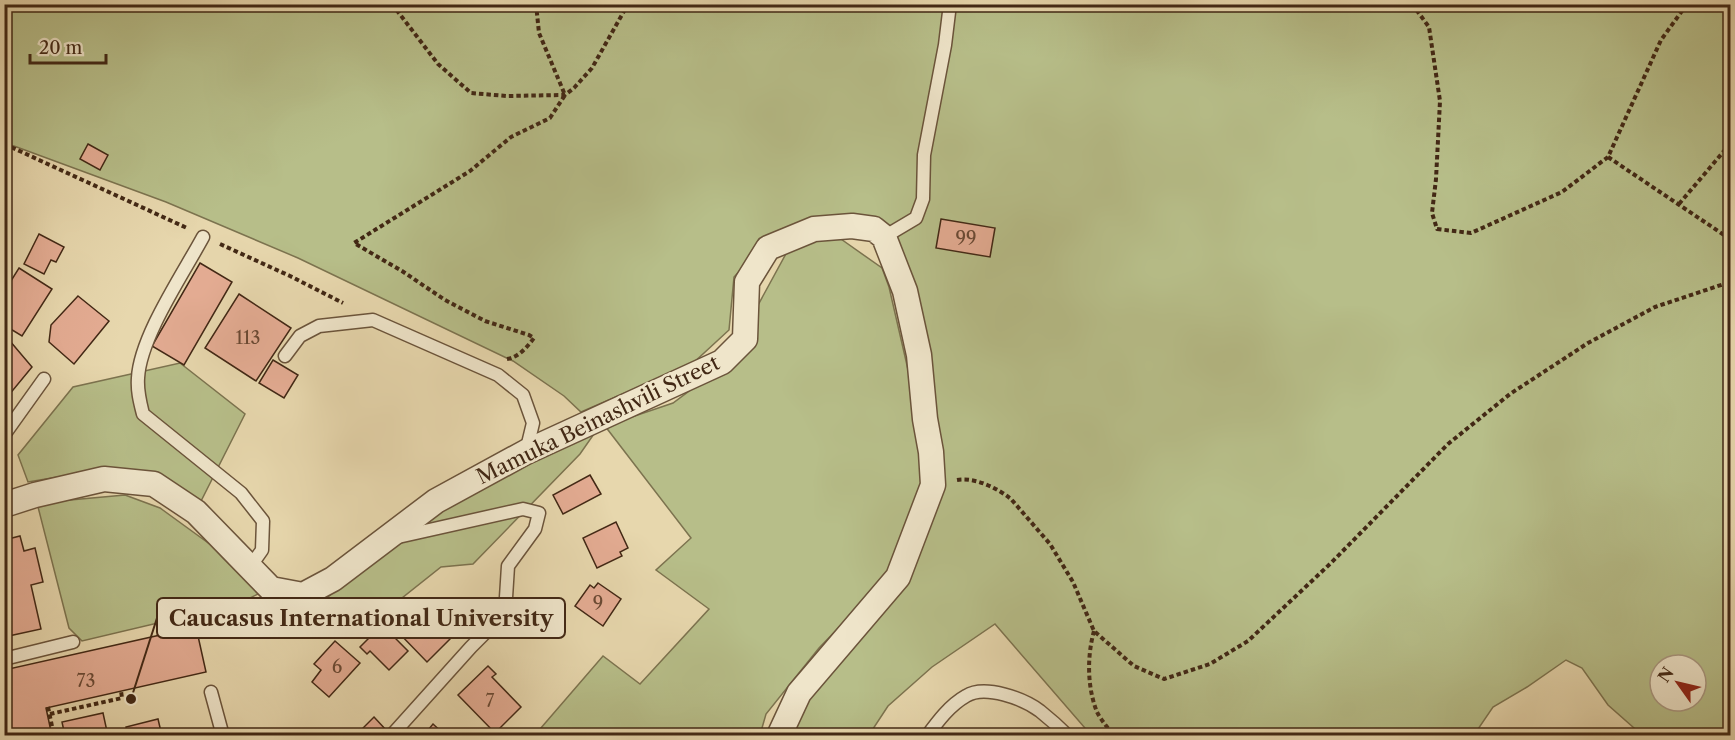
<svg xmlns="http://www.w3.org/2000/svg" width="1735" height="740" viewBox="0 0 1735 740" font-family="'Libre Caslon Text',serif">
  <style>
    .green { fill: #b7be89; stroke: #7c734f; stroke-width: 1.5; fill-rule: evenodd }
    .building { fill: #e4ac93; stroke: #422815; stroke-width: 1.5 }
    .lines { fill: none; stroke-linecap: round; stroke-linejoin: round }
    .lane-casing { stroke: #6b543b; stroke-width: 15 }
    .street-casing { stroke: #6b543b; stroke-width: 27 }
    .path { stroke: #422815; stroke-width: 4; stroke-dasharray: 4.5 3; stroke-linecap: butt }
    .lane { stroke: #efe5ca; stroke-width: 12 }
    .street { stroke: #efe5ca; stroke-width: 24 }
    .labels { text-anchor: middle; stroke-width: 5; stroke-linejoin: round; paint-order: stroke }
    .number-label { font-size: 18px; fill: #6a4934 }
    .street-label { font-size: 21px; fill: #422815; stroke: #efe5ca }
    .leader { fill: none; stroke: #422815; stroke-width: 2 }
    .callout-dot { fill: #422815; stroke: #efe5ca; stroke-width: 2 }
    .callout { fill: #efe5ca; stroke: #422815; stroke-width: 2 }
    .callout-label { font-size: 22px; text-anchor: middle; font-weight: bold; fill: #422815 }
  </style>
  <rect width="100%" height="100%" fill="#e7d7ad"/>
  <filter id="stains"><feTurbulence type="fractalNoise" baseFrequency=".00333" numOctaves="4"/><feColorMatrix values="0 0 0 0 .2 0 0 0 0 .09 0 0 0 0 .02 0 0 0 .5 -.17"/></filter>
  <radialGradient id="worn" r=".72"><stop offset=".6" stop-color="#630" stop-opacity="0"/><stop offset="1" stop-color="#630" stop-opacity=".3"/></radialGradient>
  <g class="green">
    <path d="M4,5H1730V735H1642L1608,705L1582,668L1566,660L1527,687L1493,707L1474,735H1091L995,624L932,667L888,706L869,735H785L803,696L861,625L940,482L884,237L769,239L734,277L729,330L692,364L581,412L564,396L513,361L298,258L166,202L14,146L5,144ZM1660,665H1696V701H1660Z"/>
    <polygon points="831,232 882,268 889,287 912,387 926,487 894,561 875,590 819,648 766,714 760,735 534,736 603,656 640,684 709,609 656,570 691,538 605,426 673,403 748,347 751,318 788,250"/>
    <polygon points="180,363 245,414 198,507 105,469 28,482 18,455 73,387"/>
    <polygon points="596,431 580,454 473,564 441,567 383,613 342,626 313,610 385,547 452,503"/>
    <polygon points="125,495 160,508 211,545 260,593 238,604 82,641 69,628 37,503"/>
  </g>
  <g class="building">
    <polygon points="88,144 108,155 100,170 80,159"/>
    <polygon points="941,219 995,228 990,257 936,248"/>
    <polygon points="39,234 64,247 56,262 51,260 44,274 24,264"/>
    <polygon points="200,263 232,282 184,365 152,346"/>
    <polygon points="19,268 52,289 22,336 4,325 4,292"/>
    <polygon points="4,279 11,282 4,292"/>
    <polygon points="239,294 291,328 256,381 205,348"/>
    <polygon points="78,296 109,321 74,364 49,342 51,325"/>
    <polygon points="4,334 32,367 4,401"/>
    <polygon points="273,360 298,375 284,398 259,383"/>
    <polygon points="590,475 601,494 563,514 553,495"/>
    <polygon points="616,522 628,548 620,552 622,556 597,568 583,538"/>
    <polygon points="20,536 24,551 35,548 43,582 31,585 41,629 4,637 4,540"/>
    <polygon points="598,583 621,599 603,626 575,606 590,585 594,588"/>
    <polygon points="418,606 450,639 427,662 395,629"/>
    <polygon points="385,622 392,630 390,633 408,651 389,670 370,651 367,654 360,647"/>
    <polygon points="196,627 206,672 46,708 52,736 4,736 4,670"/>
    <polygon points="335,641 360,663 329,697 312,682 321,670 314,664"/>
    <polygon points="488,666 496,674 492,677 521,707 495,733 458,695"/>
    <polygon points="103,713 108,736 65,736 62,722"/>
    <polygon points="374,717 387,731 382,736 362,736 359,732"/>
    <polygon points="158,719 162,736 128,736 126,727"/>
    <polygon points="433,724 446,736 423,736"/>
    <polygon points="996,731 1004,732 1007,736 991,736"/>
  </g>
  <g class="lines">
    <defs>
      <g id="lane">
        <path d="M203,237C183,274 140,337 138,378C137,391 140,402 143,414L241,493L263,521L262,550L250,567"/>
        <polyline points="884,237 916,218 923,199 924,155 945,45 950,4"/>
        <polyline points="285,356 300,336 319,326 373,320 498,375 523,395 533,423 526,452"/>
        <polyline points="4,435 44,379"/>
        <polyline points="4,659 73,642"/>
        <polyline points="211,692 223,736"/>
        <polyline points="391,736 471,647 505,613 508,566 535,529 539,513 523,509 398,537"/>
        <path d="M927,736C938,721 950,705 966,696C985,684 1024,699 1040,711C1050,719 1059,727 1068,736"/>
      </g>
      <polyline id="street" points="4,505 35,495 104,479 154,484 196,512 271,589 303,595 333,579 436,501 526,452 722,362 745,339 747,282 768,248 814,229 852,226 874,229 884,237 905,291 919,355 925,419 931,452 933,485 898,577 799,693 779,736"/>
    </defs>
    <use href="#lane" class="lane-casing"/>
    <use href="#street" class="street-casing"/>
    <g class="path">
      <polyline points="392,4 438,64 471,93 506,96 565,95 574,88 592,68 628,4"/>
      <polyline points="1412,4 1429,27 1440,101 1436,179 1432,213 1437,229 1471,233 1562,192 1608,157 1661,40 1687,4"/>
      <polyline points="4,146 13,148 187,228"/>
      <polyline points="1608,157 1730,239"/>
      <polyline points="1679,204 1730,144"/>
      <polyline points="220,244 290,276 343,303"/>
      <path d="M507,359C519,357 527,347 534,338L529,335L485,321L445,300L402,271L354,243L470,171L511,137L550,118L565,95L539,33L536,4"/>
      <path d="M957,480C975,477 997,488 1011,499L1050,544L1073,582L1094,631L1134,666L1164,679L1210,664L1248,641L1331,563L1448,444L1510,394L1588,343L1655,307L1730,282"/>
      <path d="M1094,631C1087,656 1087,687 1097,712C1101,720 1108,728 1114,736"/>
      <polyline points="48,707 54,736"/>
      <polyline points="50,714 122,698 121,691"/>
    </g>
    <use href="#lane" class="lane"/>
    <use href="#street" class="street"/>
  </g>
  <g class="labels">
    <g class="number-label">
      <text x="966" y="244">99</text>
      <text x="248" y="344">113</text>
      <text x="598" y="609">9</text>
      <text x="337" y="673">6</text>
      <text x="86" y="687">73</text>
      <text x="490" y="707">7</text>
    </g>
    <g class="street-label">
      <text transform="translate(598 420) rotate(-26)" y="7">Mamuka Beinashvili Street</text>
    </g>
  </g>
  <path class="leader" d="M131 699L157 618"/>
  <circle class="callout-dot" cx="131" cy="699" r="6"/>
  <rect class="callout" x="157" y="598" width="408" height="40" rx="6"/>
  <g class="callout-label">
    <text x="361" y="626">Caucasus International University</text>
  </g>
  <rect width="1735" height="740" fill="none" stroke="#e7d7ad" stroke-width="24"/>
  <rect x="6" y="6" width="1723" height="728" fill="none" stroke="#422815" stroke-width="3"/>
  <rect x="12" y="12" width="1711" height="716" fill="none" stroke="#422815" stroke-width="1.5"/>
  <g transform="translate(1678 683) rotate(304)"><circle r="28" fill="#efe5ca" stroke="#aa9982" stroke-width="1.5"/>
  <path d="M0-4.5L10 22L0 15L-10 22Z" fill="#8f2418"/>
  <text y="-9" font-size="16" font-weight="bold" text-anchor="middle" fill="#422815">N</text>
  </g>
  <path d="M30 54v9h76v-9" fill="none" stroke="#422815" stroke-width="3"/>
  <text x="39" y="54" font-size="18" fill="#422815" stroke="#efe5ca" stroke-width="4.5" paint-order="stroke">20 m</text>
  <rect width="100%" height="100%" filter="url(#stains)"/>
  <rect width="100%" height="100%" fill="url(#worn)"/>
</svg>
